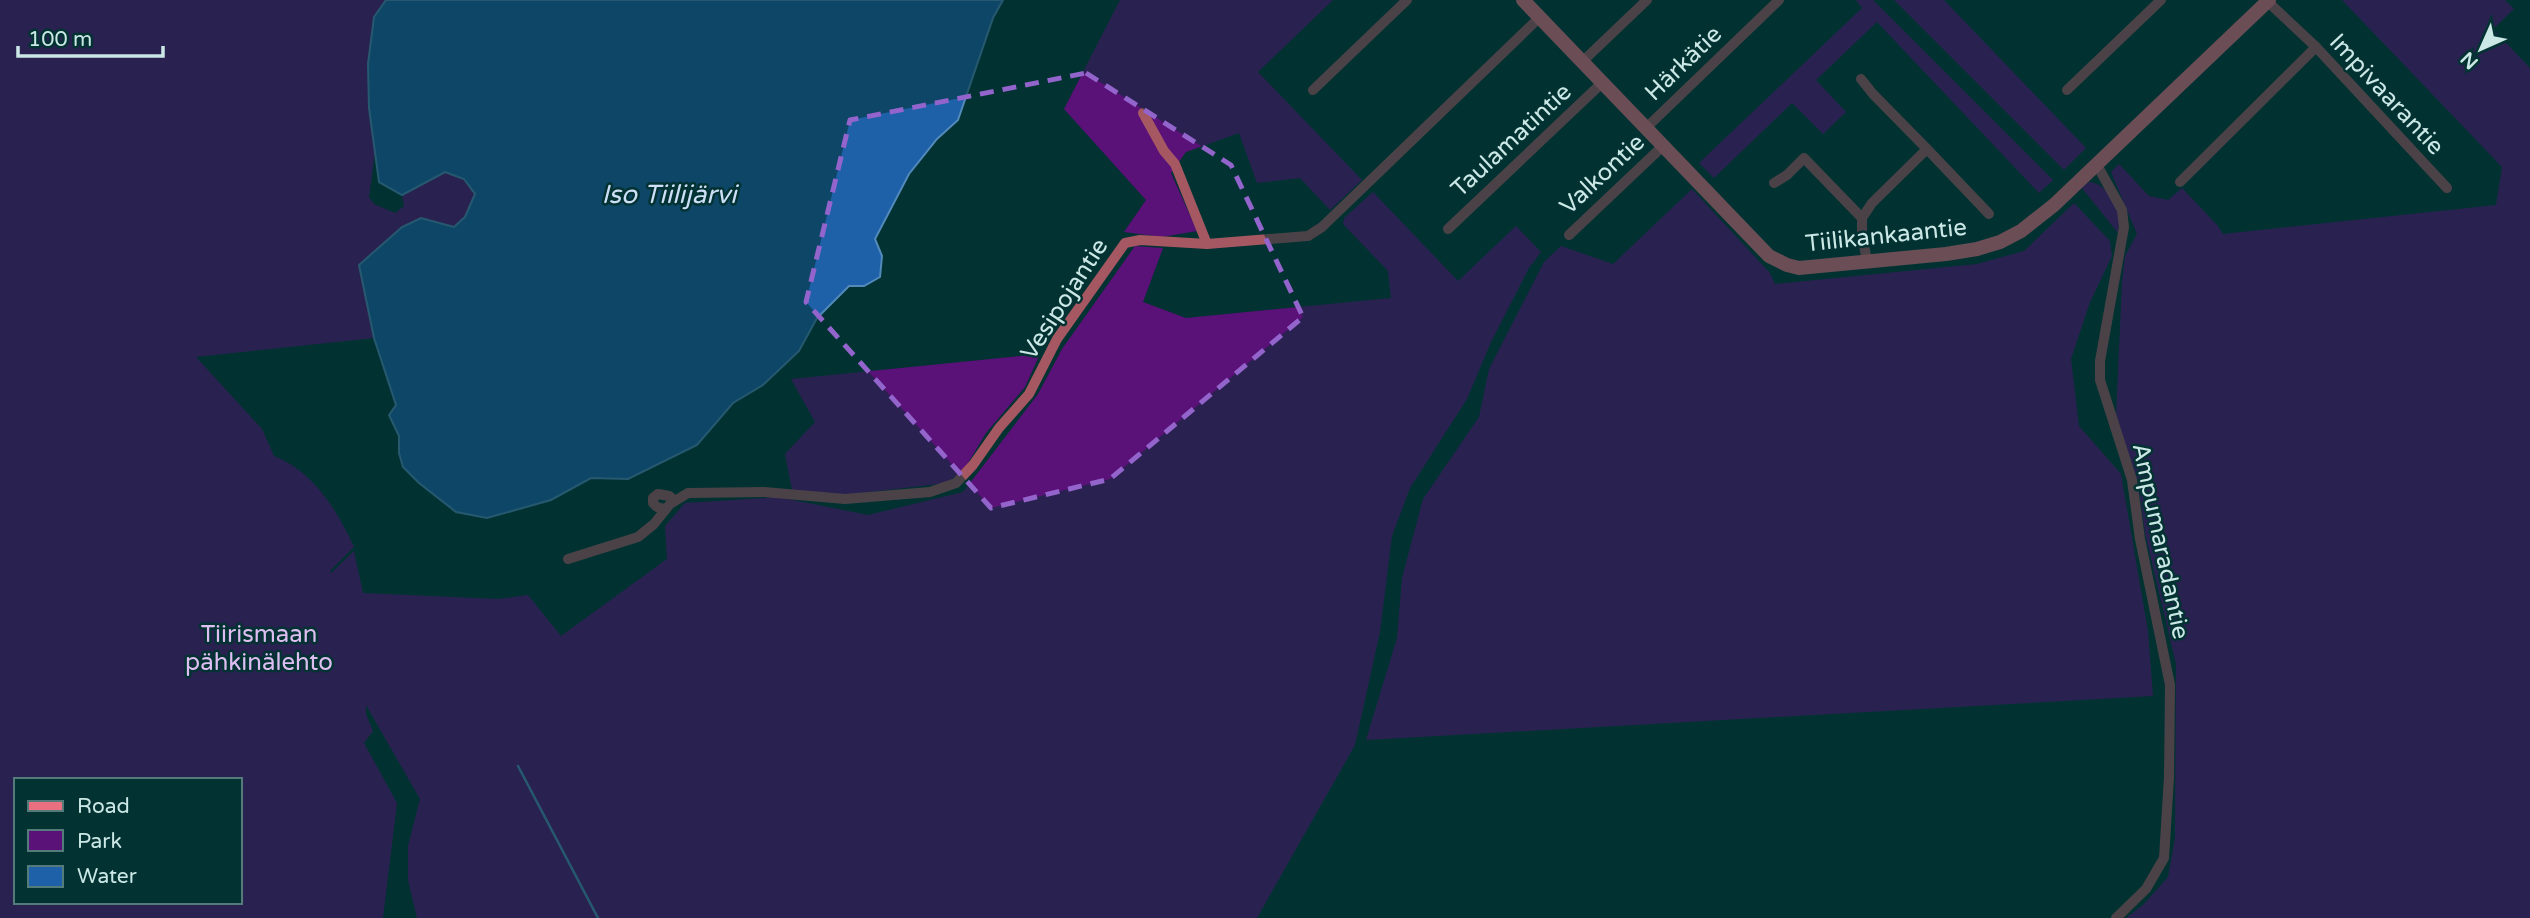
<svg xmlns="http://www.w3.org/2000/svg" width="2530" height="918" viewBox="0 0 2530 918" font-family="'Varela Round',sans-serif">
  <style>
    .green { fill: #5a1178; fill-rule: evenodd }
    .water { fill: #1e61a8; stroke: #528abb; stroke-width: 2 }
    .lines { fill: none; stroke-linecap: round; stroke-linejoin: round }
    .stream { stroke: #528abb; stroke-width: 2.5 }
    .street { stroke: #a55862; stroke-width: 10 }
    .secondary { stroke: #ea6f80; stroke-width: 14 }
    .marked { fill: none; stroke: #9364cb; stroke-width: 5; stroke-dasharray: 14 9; stroke-linejoin: round }
    .labels { text-anchor: middle; stroke-width: 5; stroke-linejoin: round; paint-order: stroke }
    .street-label { font-size: 24px; fill: #cbe8e6; stroke: #023232 }
    .park-label { font-size: 24px; fill: #debef1; stroke: #023232 }
    .water-label { font-size: 26px; font-style: italic; fill: #ccdff7; stroke: #023232 }
  </style>
  <rect width="100%" height="100%" fill="#023232"/>
  <g class="green">
    <path d="M0,0H386L374,17L369,108L375,152L369,197L374,204L395,213L404,206L402,195L445,172L464,179L476,194L465,217L454,227L359,265L374,338L196,357L262,429L274,456C313,471 337,510 354,547L330,571L331,573L354,551L363,593L498,599L528,595L561,636L667,559L665,526L685,503L778,497L868,515L963,492L1038,394L1062,349L1135,246L1163,248L1143,302L1186,318L1391,298L1388,271L1343,224L1344,218L1373,192L1458,281L1516,226L1541,252L1529,268L1491,342L1467,399L1410,488L1392,536L1380,632L1355,745L1257,918H417L408,880V846L420,799L366,705V714L373,731L364,743L397,803L383,918H0ZM16,780H240V902H16Z"/>
    <polygon points="1120,0 1333,0 1258,72 1362,180 1330,210 1300,178 1257,183 1239,133 1186,152 1171,173 1197,231 1162,237 1124,232 1146,200 1064,109"/>
    <polygon points="1856,0 1873,0 2053,180 2039,193 1877,22 1816,80 1846,112 1823,134 1792,103 1714,178 1699,163 1862,8"/>
    <polygon points="1894,0 1944,0 2086,148 2064,170"/>
    <polygon points="2342,0 2505,0 2514,9 2493,29 2530,68 2530,918 2126,918 2143,905 2168,877 2175,838 2176,664 2145,533 2138,481 2116,417 2122,282 2125,256 2137,234 2111,172 2119,164 2149,196 2168,200 2182,188 2218,226 2223,234 2496,205 2502,167"/>
    <path d="M2089,182C2103,182 2118,202 2119,215C2120,220 2118,227 2118,233L2082,188Z"/>
    <polygon points="1692,189 1770,273 1775,284 1977,264 2024,251 2074,203 2110,241 2112,256 2090,302 2071,359 2079,426 2121,474 2148,631 2153,696 1366,740 1397,638 1402,578 1423,499 1479,417 1489,369 1544,262 1561,246 1613,264"/>
    <polygon points="1040,354 1025,387 986,433 965,468 947,483 844,495 792,490 785,454 815,422 791,379"/>
  </g>
  <polygon class="water" points="386,0 1003,0 993,18 958,120 937,139 909,174 875,239 882,256 880,277 864,286 849,286 817,318 799,351 763,385 733,403 697,445 628,479 591,478 551,500 487,518 456,512 419,483 403,467 399,453 399,436 389,415 396,405 374,338 359,265 402,227 421,218 454,227 465,217 475,194 464,179 445,172 402,195 379,182 369,108 368,64 374,17"/>
  <g class="lines">
    <polyline class="stream" points="518,766 598,918"/>
    <g class="street">
      <polyline points="2266,0 2316,47 2447,188"/>
      <polyline points="1583,61 1647,0"/>
      <polyline points="1861,79 1873,94 1927,149 1872,203 1862,218"/>
      <polyline points="1313,90 1407,0"/>
      <polyline points="2067,90 2161,0"/>
      <polyline points="1143,113 1164,151 1175,164 1207,244"/>
      <polyline points="1647,127 1779,0"/>
      <polyline points="1927,149 1989,214"/>
      <polyline points="2097,165 2122,210 2124,227 2100,361 2100,380 2132,480 2140,539 2170,685 2169,777 2164,858 2146,889 2116,918"/>
      <polyline points="2180,182 2316,47"/>
      <polyline points="1774,183 1787,175 1804,158 1862,218 1862,234 1867,261"/>
      <polyline points="1448,229 1603,82"/>
      <polyline points="1569,235 1664,145"/>
      <polyline points="665,509 657,507 653,503 653,498 658,494 669,496 674,500"/>
      <polyline points="568,559 638,537 654,524 670,504 688,493 764,492 845,499 930,492 956,483 973,465 999,428 1029,394 1057,339 1125,243 1140,240 1207,244 1308,236 1322,227 1540,17"/>
    </g>
    <polyline class="secondary" points="1523,0 1769,256 1787,265 1799,268 1946,254 1977,249 2000,242 2021,231 2054,205 2269,0"/>
  </g>
  <path d="M0 0H2530V918H0ZM1086,73L1231,165L1303,317L1110,479L991,508L806,302L850,120Z" fill="#023232" fill-opacity=".55" fill-rule="evenodd"/>
  <path class="marked" d="M1086,73L1231,165L1303,317L1110,479L991,508L806,302L850,120Z"/>
  <g class="labels">
    <g class="street-label">
      <text transform="translate(1683 63) rotate(-44)" y="8">Härkätie</text>
      <text transform="translate(2387 94) rotate(47)" y="8">Impivaarantie</text>
      <text transform="translate(1511 140) rotate(-43)" y="8">Taulamatintie</text>
      <text transform="translate(1602 174) rotate(-43)" y="8">Valkontie</text>
      <text transform="translate(1886 235) rotate(-6)" y="8">Tiilikankaantie</text>
      <text transform="translate(1064 299) rotate(-57)" y="8">Vesipojantie</text>
      <text transform="translate(2161 541) rotate(78)" y="8">Ampumaradantie</text>
    </g>
    <g class="park-label">
      <text x="259" y="642">Tiirismaan<tspan x="259" dy="28">pähkinälehto</tspan></text>
    </g>
    <g class="water-label">
      <text x="669" y="203">Iso Tiilijärvi</text>
    </g>
  </g>
  <rect x="14" y="778" width="228" height="126" fill="#023232" stroke="#527b7a" stroke-width="2"/>
  <rect x="28" y="801" width="35" height="10" fill="#ea6f80" stroke="#527b7a" stroke-width="2"/>
  <text x="77" y="813" font-size="21" fill="#cbe8e6">Road</text>
  <rect x="28" y="830" width="35" height="21" fill="#5a1178" stroke="#527b7a" stroke-width="2"/>
  <text x="77" y="848" font-size="21" fill="#cbe8e6">Park</text>
  <rect x="28" y="866" width="35" height="21" fill="#1e61a8" stroke="#527b7a" stroke-width="2"/>
  <text x="77" y="883" font-size="21" fill="#cbe8e6">Water</text>
  <g transform="translate(2481 49) rotate(225)" stroke="#023232" stroke-width="5" paint-order="stroke">
  <path d="M0-5L12 26L0 18L-12 26Z" fill="#cbe8e6"/>
  <text y="-10" font-size="19" font-weight="bold" text-anchor="middle" fill="#cbe8e6">N</text>
  </g>
  <path d="M18 46v10h145v-10" fill="none" stroke="#cbe8e6" stroke-width="3.5"/>
  <text x="28" y="46" font-size="21" fill="#cbe8e6" stroke="#023232" stroke-width="5" paint-order="stroke">100 m</text>
</svg>
